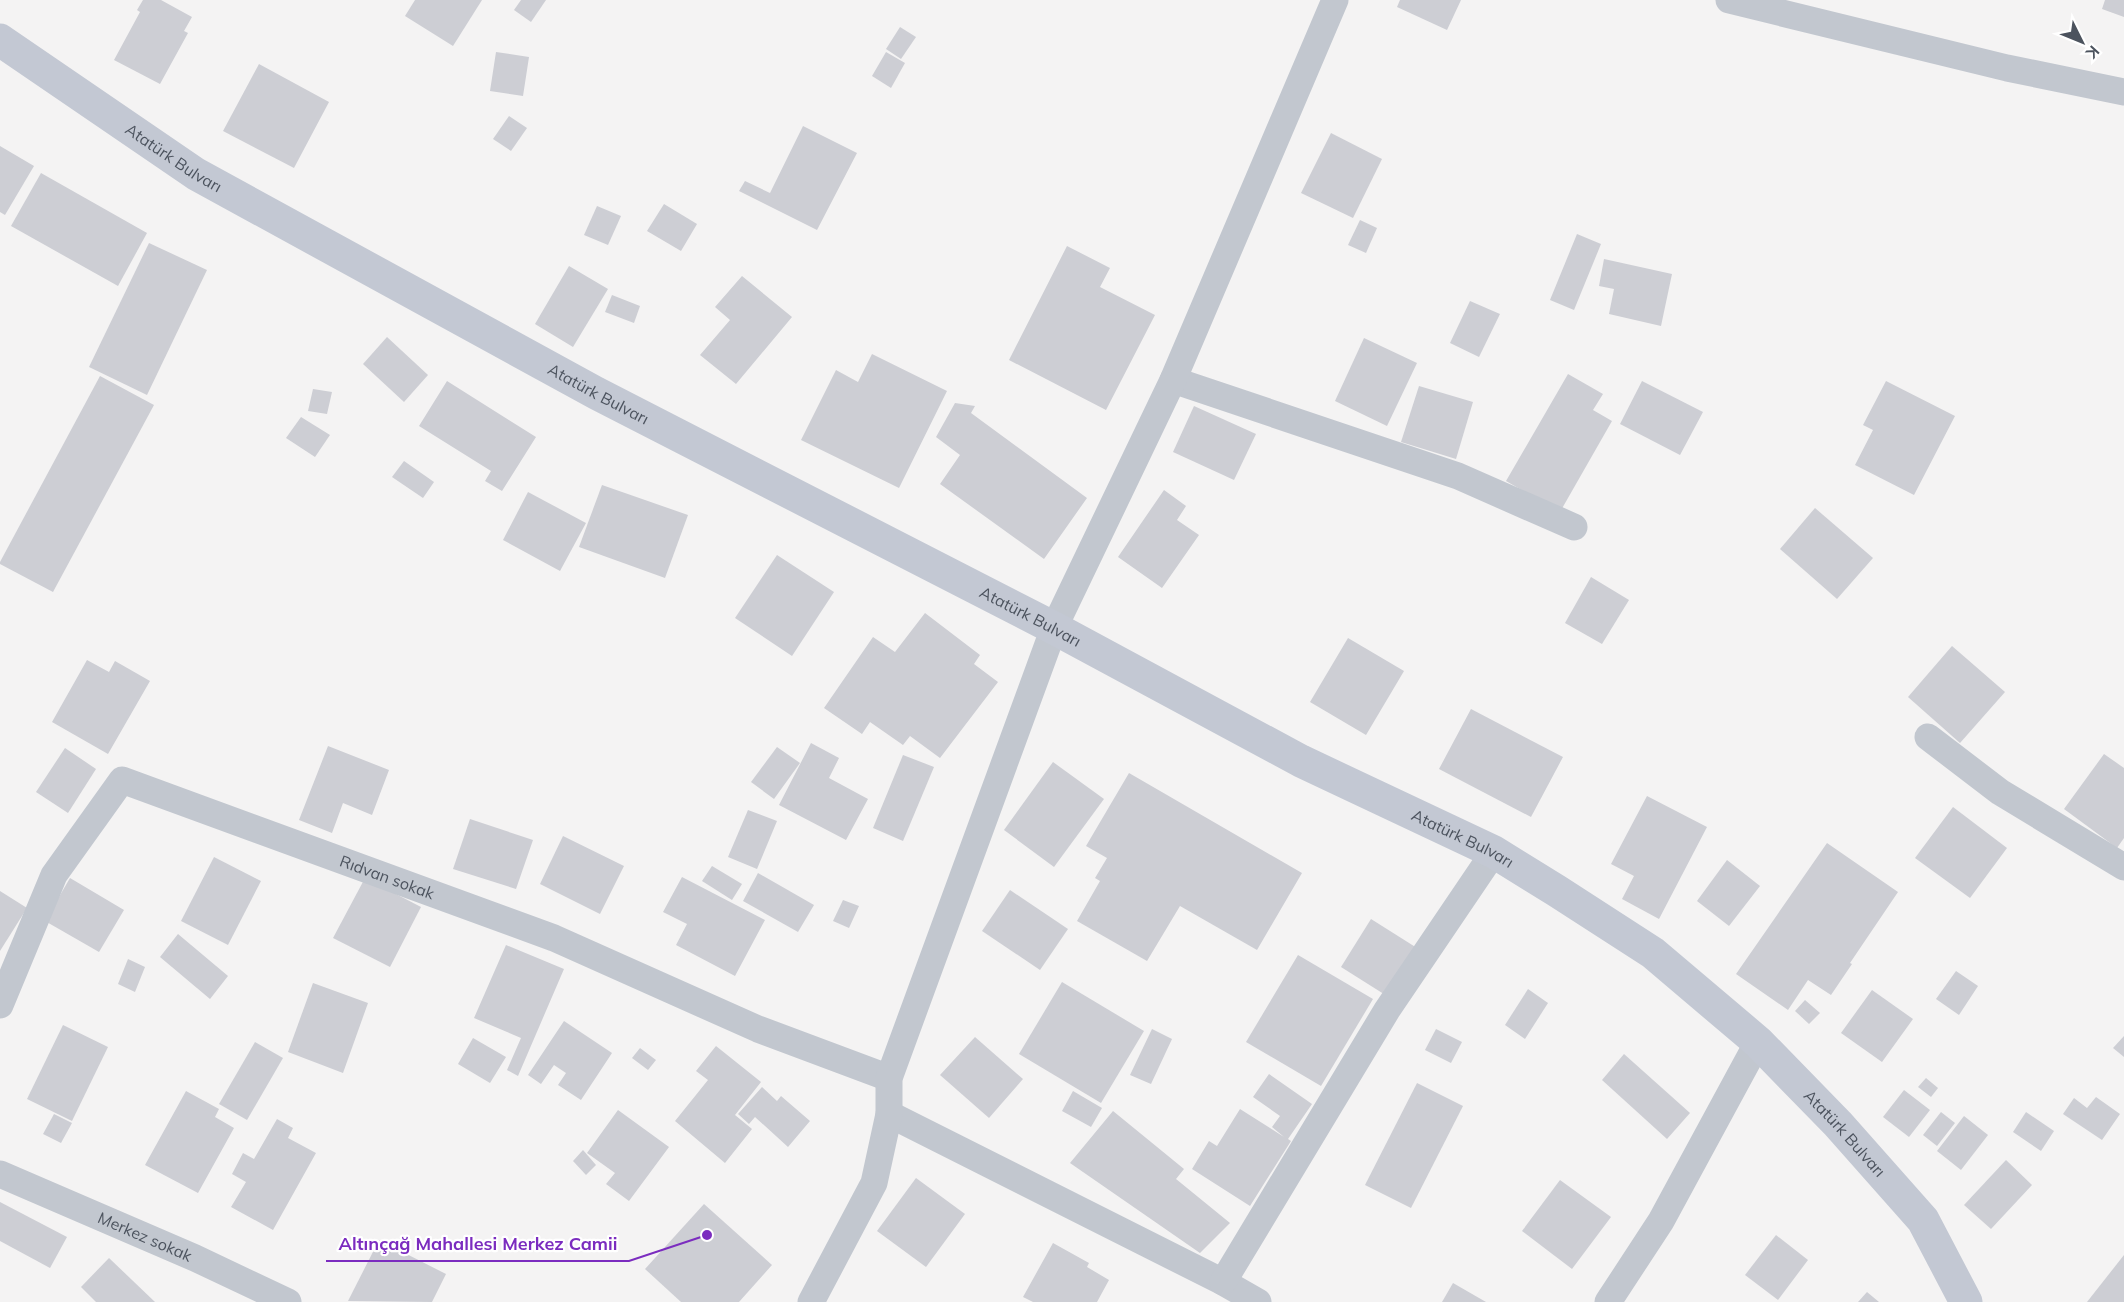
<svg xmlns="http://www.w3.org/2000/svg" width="2124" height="1302" viewBox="0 0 2124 1302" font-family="Mulish,sans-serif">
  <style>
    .building { fill: #cdced4 }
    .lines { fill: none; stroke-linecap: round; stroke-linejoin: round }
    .street { stroke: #c2c7cf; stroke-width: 27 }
    .secondary { stroke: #c3c8d3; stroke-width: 33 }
    .labels { text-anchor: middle; stroke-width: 4.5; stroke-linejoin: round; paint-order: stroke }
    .street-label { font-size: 16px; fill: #4c535e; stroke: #fff }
    .leader { fill: none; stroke: #7b2cbf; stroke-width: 2 }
    .callout-dot { fill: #7b2cbf; stroke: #fff; stroke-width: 2 }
    .callout-label { font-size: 18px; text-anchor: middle; font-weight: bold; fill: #7b2cbf; stroke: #fff; stroke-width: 4.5; stroke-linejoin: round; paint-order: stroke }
  </style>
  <rect width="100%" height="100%" fill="#f4f3f3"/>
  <g class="building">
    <polygon points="143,0 161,0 192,17 184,31 188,33 160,84 114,60 140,12 137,10"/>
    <polygon points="415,0 482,0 453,46 405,16"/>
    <polygon points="521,0 546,0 531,22 514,10"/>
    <polygon points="1400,0 1461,0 1447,30 1397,7"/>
    <polygon points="2105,0 2124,0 2124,17 2102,9"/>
    <polygon points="900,27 916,37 901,59 886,49"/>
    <polygon points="496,52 529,57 523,96 490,91"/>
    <polygon points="886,52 905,63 891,88 872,76"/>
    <polygon points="259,64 329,102 294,168 223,131"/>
    <polygon points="509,116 527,128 511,151 493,139"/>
    <polygon points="803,126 857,153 817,230 739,191 745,181 770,193"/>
    <polygon points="1331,133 1382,159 1353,218 1301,193"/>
    <polygon points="0,146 34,166 5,215 0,212"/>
    <polygon points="41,173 147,233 118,286 11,226"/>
    <polygon points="664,204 697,224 681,251 647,231"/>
    <polygon points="597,206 621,216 608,245 584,235"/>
    <polygon points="1360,220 1377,228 1366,253 1348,245"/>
    <polygon points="1577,234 1601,244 1574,310 1550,300"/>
    <polygon points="149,243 207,270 147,395 89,367"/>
    <polygon points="1067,246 1110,268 1100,287 1155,315 1106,410 1009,360"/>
    <polygon points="1604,259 1672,274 1661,326 1609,314 1614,289 1599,286"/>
    <polygon points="569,266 608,289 573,347 535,324"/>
    <polygon points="742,276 792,317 736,384 700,355 730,320 715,307"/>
    <polygon points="612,295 640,306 634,323 605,312"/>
    <polygon points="1470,301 1500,314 1479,357 1450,343"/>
    <polygon points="387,337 428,375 404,402 363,364"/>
    <polygon points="1364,338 1417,363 1387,426 1335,401"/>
    <polygon points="872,354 947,391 899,488 801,440 836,370 858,382"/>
    <polygon points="1568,374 1603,394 1593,410 1612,421 1560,512 1506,481"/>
    <polygon points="100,376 154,405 53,592 0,564 0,562"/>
    <polygon points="447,381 536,437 502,491 485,481 491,471 419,426"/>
    <polygon points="1642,381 1703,412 1680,455 1620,424"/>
    <polygon points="1886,381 1955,416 1914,495 1855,465 1873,430 1863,425"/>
    <polygon points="1419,386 1473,402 1456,459 1401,442"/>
    <polygon points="313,389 332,392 327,414 308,411"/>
    <polygon points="955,403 975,406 971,413 1087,498 1044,559 940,484 960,455 936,437"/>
    <polygon points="1194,406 1256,434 1234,480 1173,452"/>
    <polygon points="301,417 330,435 315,457 286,438"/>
    <polygon points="404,461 434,482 423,498 392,477"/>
    <polygon points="602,485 688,515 665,578 579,547"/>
    <polygon points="1164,490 1186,506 1177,520 1199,535 1162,588 1118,557"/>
    <polygon points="528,492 586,523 560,571 503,540"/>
    <polygon points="1815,508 1873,558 1837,599 1780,549"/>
    <polygon points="777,555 834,592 792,656 735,618"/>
    <polygon points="1591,577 1629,600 1602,644 1565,623"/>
    <polygon points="925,613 980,655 974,664 998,682 940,758 910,736 903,745 870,722 862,734 824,708 873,637 895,652"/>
    <polygon points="1348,638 1404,671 1366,735 1310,702"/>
    <polygon points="1952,646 2005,692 1960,743 1908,697"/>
    <polygon points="87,660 109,672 115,661 150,681 108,754 52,722"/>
    <polygon points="1471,709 1563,757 1531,817 1439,769"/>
    <polygon points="811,743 839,758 829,778 868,799 846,840 779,805"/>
    <polygon points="328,746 389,770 372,815 343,803 332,833 299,820"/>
    <polygon points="777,747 800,763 774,799 751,782"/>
    <polygon points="65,748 96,769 68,813 36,792"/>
    <polygon points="2104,754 2124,768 2124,838 2117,848 2064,809"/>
    <polygon points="903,755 934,767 903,841 873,828"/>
    <polygon points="1053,762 1104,799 1054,867 1004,830"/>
    <polygon points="1129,773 1302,873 1257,950 1180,906 1147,961 1077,921 1100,881 1095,878 1107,858 1086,846"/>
    <polygon points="1647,796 1707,827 1659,919 1622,899 1634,876 1611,864"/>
    <polygon points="1953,807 2007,848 1970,898 1915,858"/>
    <polygon points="748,810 777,821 757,869 728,857"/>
    <polygon points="470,819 533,840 516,889 453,869"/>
    <polygon points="563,836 624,866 600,914 540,884"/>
    <polygon points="1827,843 1898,892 1850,963 1852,964 1831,995 1808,980 1788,1010 1736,974"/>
    <polygon points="214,857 261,881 228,945 181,921"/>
    <polygon points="1727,860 1760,886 1729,926 1697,901"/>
    <polygon points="712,866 742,884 732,900 702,881"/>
    <polygon points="758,873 814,905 798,932 743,901"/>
    <polygon points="682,877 765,920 735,976 676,945 687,924 663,912"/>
    <polygon points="70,878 124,910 99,952 45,921"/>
    <polygon points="365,878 421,907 390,967 333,938"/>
    <polygon points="1010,890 1068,929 1040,970 982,931"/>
    <polygon points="0,891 27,908 0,951"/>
    <polygon points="843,900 859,906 849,928 833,921"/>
    <polygon points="1371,919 1417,948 1387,996 1341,967"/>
    <polygon points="178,934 228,976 210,999 160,957"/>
    <polygon points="506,945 564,969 518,1076 507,1070 521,1038 474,1018"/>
    <polygon points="1298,955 1373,999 1321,1086 1246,1042"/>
    <polygon points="128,959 145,967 135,992 118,984"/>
    <polygon points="1956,971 1978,986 1959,1015 1936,999"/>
    <polygon points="1062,982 1144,1031 1101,1103 1019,1054"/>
    <polygon points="313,983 368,1003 343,1073 288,1052"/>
    <polygon points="1528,989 1548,1003 1525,1039 1505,1025"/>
    <polygon points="1872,990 1913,1019 1882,1062 1841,1033"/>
    <polygon points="1805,1000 1820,1013 1809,1024 1795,1011"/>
    <polygon points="564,1021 612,1053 581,1100 558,1085 566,1073 554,1065 541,1084 528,1075"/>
    <polygon points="63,1025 108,1047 72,1121 27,1099"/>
    <polygon points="1152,1029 1172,1039 1151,1084 1130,1075"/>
    <polygon points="1436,1029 1462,1042 1451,1063 1425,1050"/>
    <polygon points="2124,1036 2124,1057 2113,1048"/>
    <polygon points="975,1037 1023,1079 989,1118 940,1075"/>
    <polygon points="473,1038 506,1057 490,1083 458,1064"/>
    <polygon points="255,1042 283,1058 247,1120 219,1104"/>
    <polygon points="716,1046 761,1082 735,1115 752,1129 725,1163 675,1121 708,1080 696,1071"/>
    <polygon points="640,1048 656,1060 648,1070 632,1058"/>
    <polygon points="1624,1054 1690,1113 1667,1139 1602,1080"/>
    <polygon points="1269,1074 1312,1104 1288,1139 1291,1141 1250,1206 1192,1169 1209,1141 1217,1146 1240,1109 1284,1137 1272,1127 1280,1116 1253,1097"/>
    <polygon points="1926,1078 1938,1088 1931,1097 1918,1087"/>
    <polygon points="1417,1083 1463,1106 1411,1208 1365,1185"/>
    <polygon points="762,1087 777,1101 781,1096 810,1121 788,1147 755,1117 749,1124 738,1114"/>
    <polygon points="1904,1090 1930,1110 1909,1137 1883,1117"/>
    <polygon points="186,1091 219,1109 215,1117 234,1128 198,1193 145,1165"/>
    <polygon points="1073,1091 1102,1108 1091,1127 1062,1111"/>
    <polygon points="2096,1097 2120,1114 2102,1140 2063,1114 2074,1098 2087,1108"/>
    <polygon points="618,1110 669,1147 629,1201 606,1184 615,1173 587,1153"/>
    <polygon points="1113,1111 1184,1169 1176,1179 1230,1223 1200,1253 1070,1163"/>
    <polygon points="1941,1112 1955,1123 1937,1146 1923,1135"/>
    <polygon points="2026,1112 2054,1131 2041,1151 2013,1132"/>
    <polygon points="54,1114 72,1123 61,1143 43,1134"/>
    <polygon points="1964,1116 1988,1135 1961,1170 1937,1151"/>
    <polygon points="277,1119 293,1128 288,1138 316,1153 273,1230 231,1207 246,1182 232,1174 243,1153 254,1159"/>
    <polygon points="583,1150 596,1165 586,1175 573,1161"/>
    <polygon points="2006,1160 2032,1185 1991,1229 1964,1205"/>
    <polygon points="916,1178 965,1214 926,1267 877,1231"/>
    <polygon points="1560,1180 1611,1217 1572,1269 1522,1231"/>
    <polygon points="0,1202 67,1237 50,1268 0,1241"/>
    <polygon points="704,1204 772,1265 739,1302 681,1302 645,1269"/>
    <polygon points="1776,1235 1808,1260 1778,1300 1745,1275"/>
    <polygon points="379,1240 446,1274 432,1302 348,1301"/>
    <polygon points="1053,1243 1089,1263 1087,1267 1109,1280 1097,1302 1033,1302 1023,1297"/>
    <polygon points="2124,1255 2124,1302 2087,1302"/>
    <polygon points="109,1258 155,1302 96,1302 81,1287"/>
    <polygon points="1453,1283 1486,1302 1442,1302"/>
    <polygon points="1867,1292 1879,1302 1858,1302"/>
  </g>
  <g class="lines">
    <g class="street">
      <polyline points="1729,0 2007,68 2124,92"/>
      <polyline points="1173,380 1458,476 1574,527"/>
      <polyline points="1928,737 2000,792 2124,867"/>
      <path id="s1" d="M0,1005L54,875L122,780L554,938L758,1029L889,1078"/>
      <polyline points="889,1114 1223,1282 1258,1302"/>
      <path id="s2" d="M0,1174L195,1258L288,1302"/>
      <polyline points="1223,1282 1387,1010 1494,852"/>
      <polyline points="811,1302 874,1183 889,1114 889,1078 1054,628 1173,380 1335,0"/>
      <polyline points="1608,1302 1661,1221 1758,1042"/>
    </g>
    <path class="secondary" id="s3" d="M0,40L196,174L596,393L1054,628L1301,761L1494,852L1557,891L1653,953L1758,1042L1838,1124L1923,1220L1966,1302"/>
  </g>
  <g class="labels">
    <g class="street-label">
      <text dy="6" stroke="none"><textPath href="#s3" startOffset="210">Atatürk Bulvarı</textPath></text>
      <text dy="6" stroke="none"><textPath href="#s3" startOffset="696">Atatürk Bulvarı</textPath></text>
      <text dy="6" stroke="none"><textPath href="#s3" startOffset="1182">Atatürk Bulvarı</textPath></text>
      <text dy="6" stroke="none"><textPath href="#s3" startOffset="1668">Atatürk Bulvarı</textPath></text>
      <text dy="6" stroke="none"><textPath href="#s1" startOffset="540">Rıdvan sokak</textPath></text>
      <text dy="6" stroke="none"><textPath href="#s3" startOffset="2154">Atatürk Bulvarı</textPath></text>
      <text dy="6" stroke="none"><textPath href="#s2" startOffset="158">Merkez sokak</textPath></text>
    </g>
  </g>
  <path class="leader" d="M707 1235L629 1261H326"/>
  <circle class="callout-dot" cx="707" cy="1235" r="6"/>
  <g class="callout-label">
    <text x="478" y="1250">Altınçağ Mahallesi Merkez Camii</text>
  </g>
  <g transform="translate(2082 42) rotate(133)" stroke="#ffffff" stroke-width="4.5" paint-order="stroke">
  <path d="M0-4.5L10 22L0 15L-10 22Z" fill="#4c535e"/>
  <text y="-9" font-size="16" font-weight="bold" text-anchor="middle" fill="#4c535e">K</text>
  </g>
</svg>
